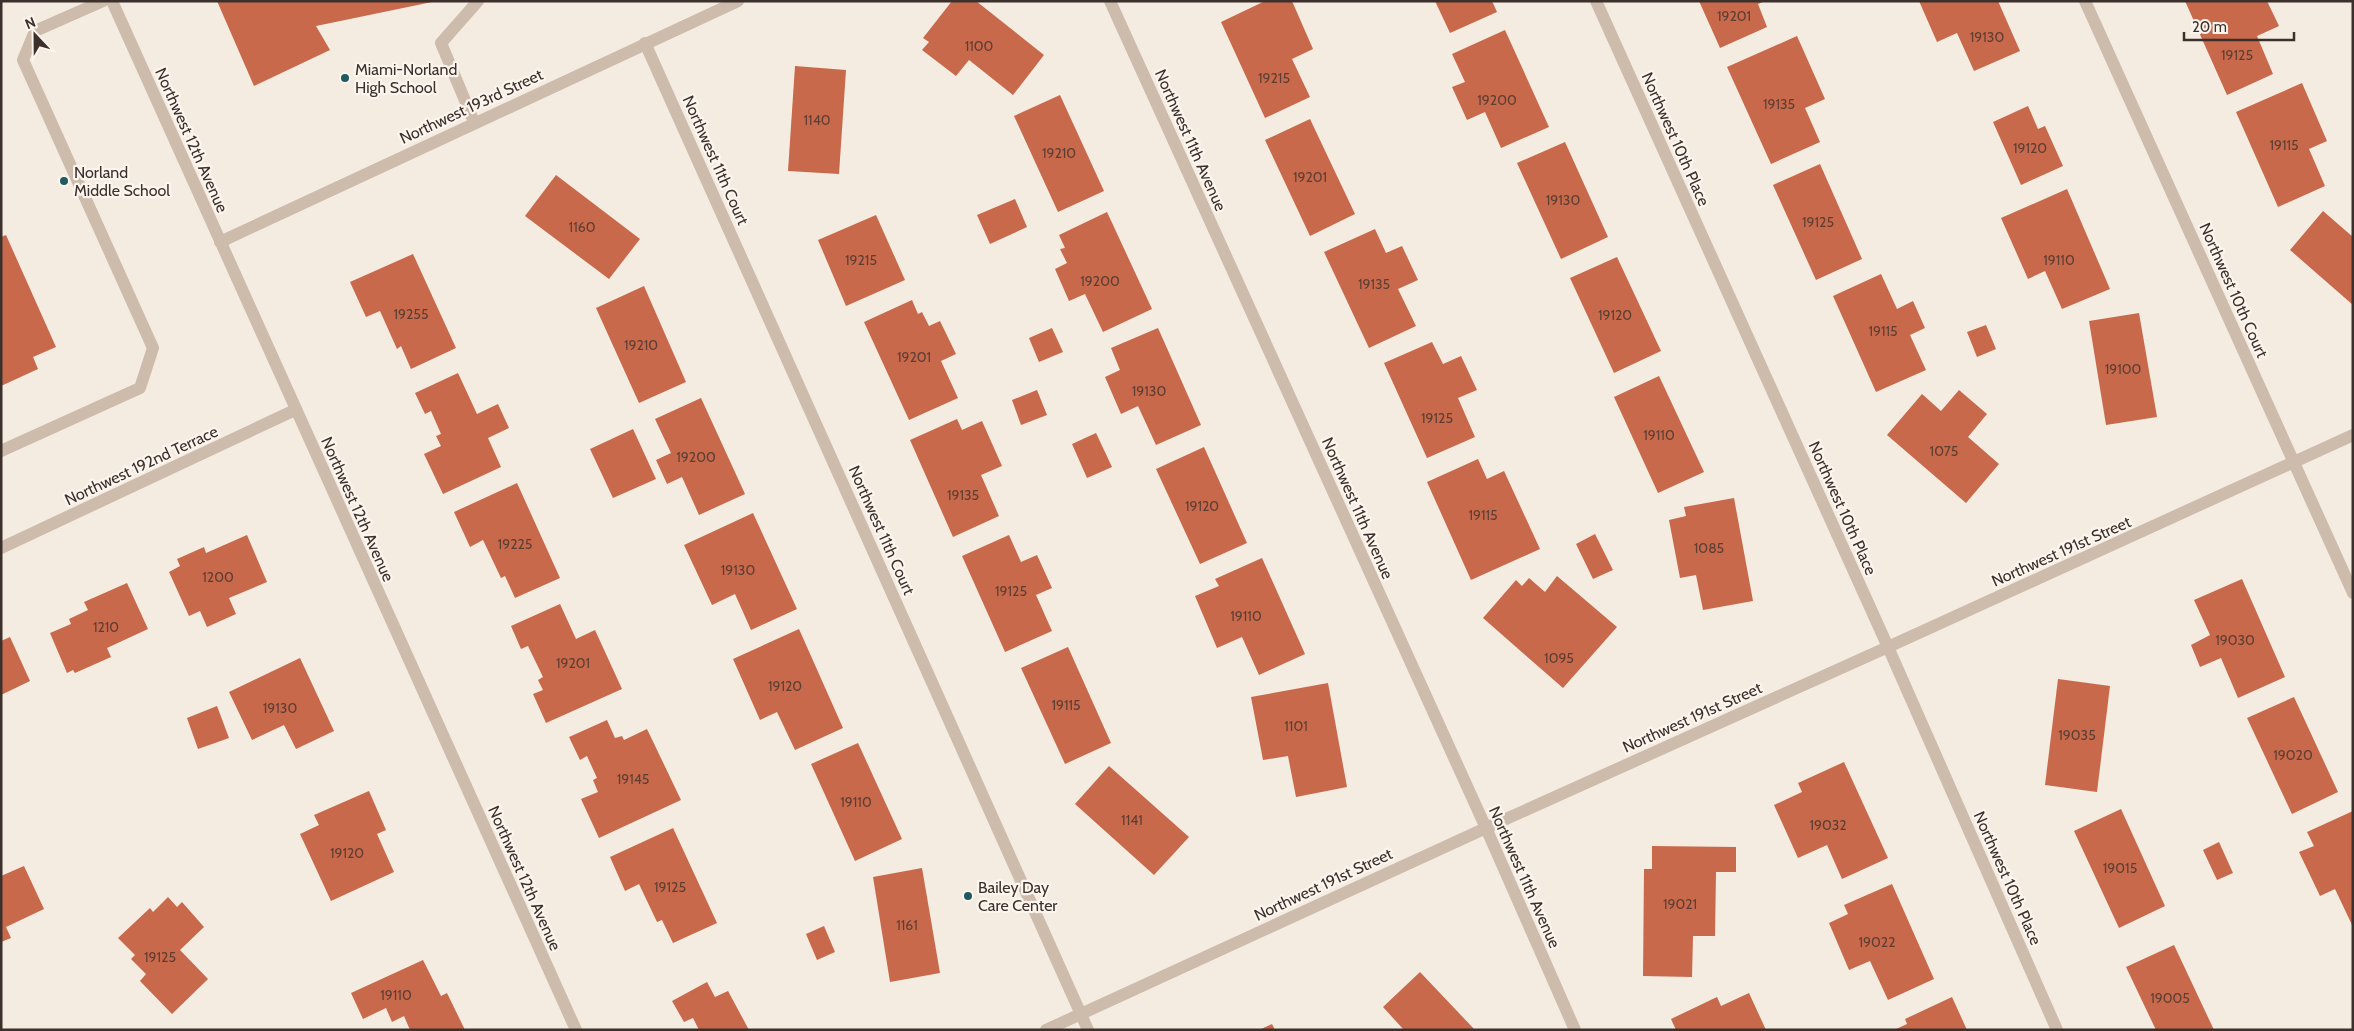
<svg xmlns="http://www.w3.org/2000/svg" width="2354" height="1031" viewBox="0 0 2354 1031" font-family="Cabin,sans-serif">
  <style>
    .building { fill: #c8694b }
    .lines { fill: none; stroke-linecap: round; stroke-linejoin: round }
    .service { stroke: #cdbbac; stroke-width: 12 }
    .minor { stroke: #cdbbac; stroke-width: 12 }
    .tertiary { stroke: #cdbbac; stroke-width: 12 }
    .poi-dot { fill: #1f5a5e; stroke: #fbf5ee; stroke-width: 2 }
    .labels { text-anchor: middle; stroke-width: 4.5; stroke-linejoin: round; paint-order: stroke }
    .number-label { font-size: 14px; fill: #5e3e33 }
    .poi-label { font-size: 16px; fill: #3b302b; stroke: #fbf5ee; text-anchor: start }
    .street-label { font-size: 16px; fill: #3b302b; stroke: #fbf5ee }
  </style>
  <rect width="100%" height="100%" fill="#f4ebe1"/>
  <g class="building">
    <polygon points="217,1 432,1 432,2 316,26 330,50 254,86"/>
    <polygon points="952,1 976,1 1044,55 1013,95 969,60 956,76 922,50 929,42 923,38"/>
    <polygon points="1265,1 1292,1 1313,49 1292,59 1310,97 1265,118 1221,22"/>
    <polygon points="1435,1 1492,1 1497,12 1450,33"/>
    <polygon points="1699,1 1765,1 1758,4 1767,27 1720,48"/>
    <polygon points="1919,1 1998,1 2020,51 1974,71 1957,33 1937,42"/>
    <polygon points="2185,1 2267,1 2279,26 2257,36 2273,74 2227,95"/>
    <polygon points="1505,30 1549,127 1501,148 1485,112 1467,120 1452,87 1465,82 1452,54"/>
    <polygon points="1797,36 1825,99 1805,108 1820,142 1771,164 1727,67"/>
    <polygon points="795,66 846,70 839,174 788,171"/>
    <polygon points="2302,83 2327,141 2309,149 2325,186 2278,207 2236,112"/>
    <polygon points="1060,95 1104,191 1058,212 1014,116"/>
    <polygon points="2028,106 2038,129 2045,126 2063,166 2021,185 1993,122"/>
    <polygon points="1310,119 1355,214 1310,236 1265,140"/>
    <polygon points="1565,142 1608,237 1561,259 1517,163"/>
    <polygon points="1820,164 1862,259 1816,280 1773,185"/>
    <polygon points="556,175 640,239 609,279 525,216"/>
    <polygon points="2067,189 2110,289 2062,309 2045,271 2028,279 2001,218"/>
    <polygon points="1015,199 1027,227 990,244 977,215"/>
    <polygon points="2323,211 2353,237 2353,305 2290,250"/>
    <polygon points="1107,212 1152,309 1103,332 1085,294 1069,301 1055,269 1067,263 1060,249 1065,248 1059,235"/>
    <polygon points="876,215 905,280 846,306 818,240"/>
    <polygon points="1375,229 1386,253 1402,246 1418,280 1398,289 1416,326 1369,348 1324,252"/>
    <polygon points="6,235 56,347 33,357 38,369 1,386 1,237"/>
    <polygon points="413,254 456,348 411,369 401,346 397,349 380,311 366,317 350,282"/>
    <polygon points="1617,257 1661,351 1614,373 1570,278"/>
    <polygon points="1881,274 1897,309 1913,301 1925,328 1910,335 1926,370 1876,392 1833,296"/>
    <polygon points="644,286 686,382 639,403 596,308"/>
    <polygon points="912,300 918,314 922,312 929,326 940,321 956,354 941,361 958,398 909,420 864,322"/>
    <polygon points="2139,313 2157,417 2106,425 2089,321"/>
    <polygon points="1986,325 1996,349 1977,357 1967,332"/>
    <polygon points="1052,328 1063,352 1039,362 1029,338"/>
    <polygon points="1158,328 1201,425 1156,445 1138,406 1121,414 1105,377 1120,370 1111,348"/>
    <polygon points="1432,342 1443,364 1461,356 1477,390 1458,398 1475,437 1427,458 1384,363"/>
    <polygon points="458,373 477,414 498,404 509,428 488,438 501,467 443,494 424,454 441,446 436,436 441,434 431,411 425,414 415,393"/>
    <polygon points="1659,376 1704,472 1658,493 1614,397"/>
    <polygon points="1037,390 1047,415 1021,425 1012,400"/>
    <polygon points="1959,390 1987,414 1968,437 1999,464 1966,503 1887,435 1922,394 1941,411"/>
    <polygon points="701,398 745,494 699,515 682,477 667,484 656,460 671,453 655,419"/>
    <polygon points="957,419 962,430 982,421 1002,466 981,475 999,516 953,537 910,440"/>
    <polygon points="633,429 656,479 613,498 590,449"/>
    <polygon points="1096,433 1112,467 1087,478 1072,444"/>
    <polygon points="1204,447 1247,543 1200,564 1156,469"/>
    <polygon points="1478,459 1487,479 1504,471 1540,549 1471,580 1427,482"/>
    <polygon points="517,483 560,578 515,598 505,576 501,578 483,540 470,547 454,512"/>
    <polygon points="1734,498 1753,601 1703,610 1696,575 1680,578 1669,520 1686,516 1684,507"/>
    <polygon points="753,513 797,609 751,630 735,594 712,605 684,545"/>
    <polygon points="1595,534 1613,570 1593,579 1576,544"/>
    <polygon points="247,535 267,582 229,598 236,614 207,627 200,611 189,616 169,572 180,566 177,559 204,547 206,553"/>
    <polygon points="1009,535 1021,562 1037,555 1052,588 1036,595 1052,631 1005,652 962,556"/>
    <polygon points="1262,558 1305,654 1259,675 1242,637 1217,648 1195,596 1219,586 1215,579"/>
    <polygon points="1557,576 1617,627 1563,688 1483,618 1516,580 1522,586 1529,578 1545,592"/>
    <polygon points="2242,579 2285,677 2238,698 2221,658 2200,667 2191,645 2210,635 2194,600"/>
    <polygon points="127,583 148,629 107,648 111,657 75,673 73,670 67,673 50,633 71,624 69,619 88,610 84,602"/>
    <polygon points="560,604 576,639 595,630 622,689 546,723 533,694 543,690 538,680 543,677 528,646 521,649 511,626"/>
    <polygon points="799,629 843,728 795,750 777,712 760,720 733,659"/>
    <polygon points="10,637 30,681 1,695 1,641"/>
    <polygon points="1068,647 1111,743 1065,764 1021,668"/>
    <polygon points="300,658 334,731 296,749 284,725 252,740 229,692"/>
    <polygon points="2058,679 2110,686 2097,792 2045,785"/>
    <polygon points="1328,683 1347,787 1296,797 1288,756 1263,760 1251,697"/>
    <polygon points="2294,697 2338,792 2292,814 2247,718"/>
    <polygon points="217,706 229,738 198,749 187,718"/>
    <polygon points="607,720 615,738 622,736 624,740 647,729 681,800 599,838 581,799 598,792 593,780 597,778 587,756 580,760 569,737"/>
    <polygon points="858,743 902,839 855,861 811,764"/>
    <polygon points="1844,762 1888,858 1842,879 1827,845 1798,858 1774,805 1802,792 1798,783"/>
    <polygon points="1109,766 1189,837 1154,875 1075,804"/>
    <polygon points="369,791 386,830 377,834 394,872 331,901 300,834 319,825 314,815"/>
    <polygon points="2121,809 2165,906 2119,928 2074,831"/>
    <polygon points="2353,811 2353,927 2335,889 2320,896 2299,852 2314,846 2307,832"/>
    <polygon points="673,828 717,923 673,943 662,920 657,922 639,884 625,891 610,857"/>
    <polygon points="2219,842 2233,873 2217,880 2203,850"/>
    <polygon points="1652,846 1736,847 1736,872 1716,872 1715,936 1693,936 1692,977 1643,976 1644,869 1652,869"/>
    <polygon points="24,866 44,909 6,927 11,938 1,942 1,876"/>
    <polygon points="922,868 940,973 890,982 873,877"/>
    <polygon points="1892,884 1934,979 1888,1000 1870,961 1849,970 1829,923 1848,914 1844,905"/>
    <polygon points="168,897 177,907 182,902 204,927 180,950 208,979 172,1014 140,981 146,974 131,959 135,955 118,938 150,908 153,912"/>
    <polygon points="824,926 835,952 817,960 806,934"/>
    <polygon points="2174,945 2214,1030 2156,1030 2126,967"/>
    <polygon points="423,960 441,996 447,993 465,1030 410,1030 404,1016 392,1022 386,1008 363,1019 351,993"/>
    <polygon points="1420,972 1475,1030 1404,1030 1383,1007"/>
    <polygon points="707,982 715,997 728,991 749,1030 699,1030 693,1018 684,1022 672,1001"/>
    <polygon points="1749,993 1766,1030 1676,1030 1671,1019 1717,997 1721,1006"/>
    <polygon points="1952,997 1967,1030 1894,1030 1907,1024 1905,1019"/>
    <polygon points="1272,1024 1275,1030 1259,1030"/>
  </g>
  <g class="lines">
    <g class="service">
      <polyline points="474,122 441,43 478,1"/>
      <polyline points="1,451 140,388 153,348 23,60 35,31 103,1"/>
    </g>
    <g class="minor">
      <polyline points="1110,1 1486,828 1575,1030"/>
      <polyline points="1596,1 1888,647 2057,1030"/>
      <polyline points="2085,1 2353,593"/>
      <polyline points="645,43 1088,1030"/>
      <polyline points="220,242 738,1"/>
      <polyline points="1,548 295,410"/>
    </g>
    <g class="tertiary">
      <polyline points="112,1 576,1030"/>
      <polyline points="1046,1030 1486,828 1888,647 2353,435"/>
    </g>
  </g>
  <g class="poi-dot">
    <circle cx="345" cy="78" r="5"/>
    <circle cx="64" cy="181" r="5"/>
    <circle cx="968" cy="896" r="5"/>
  </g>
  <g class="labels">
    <g class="number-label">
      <text x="1734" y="21">19201</text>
      <text x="1987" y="42">19130</text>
      <text x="979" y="51">1100</text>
      <text x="2237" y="60">19125</text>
      <text x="1274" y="83">19215</text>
      <text x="1497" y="105">19200</text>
      <text x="1779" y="109">19135</text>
      <text x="817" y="125">1140</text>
      <text x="2284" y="150">19115</text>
      <text x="2030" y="153">19120</text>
      <text x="1059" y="158">19210</text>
      <text x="1310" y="182">19201</text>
      <text x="1563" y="205">19130</text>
      <text x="1818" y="227">19125</text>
      <text x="582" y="232">1160</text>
      <text x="861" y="265">19215</text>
      <text x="2059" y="265">19110</text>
      <text x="1100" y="286">19200</text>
      <text x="1374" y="289">19135</text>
      <text x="411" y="319">19255</text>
      <text x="1615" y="320">19120</text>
      <text x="1883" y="336">19115</text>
      <text x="641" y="350">19210</text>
      <text x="914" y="362">19201</text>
      <text x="2123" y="374">19100</text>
      <text x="1149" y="396">19130</text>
      <text x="1437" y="423">19125</text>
      <text x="1659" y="440">19110</text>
      <text x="1944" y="456">1075</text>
      <text x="696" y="462">19200</text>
      <text x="963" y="500">19135</text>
      <text x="1202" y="511">19120</text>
      <text x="1483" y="520">19115</text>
      <text x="515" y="549">19225</text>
      <text x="1709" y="553">1085</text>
      <text x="738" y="575">19130</text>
      <text x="218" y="582">1200</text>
      <text x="1011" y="596">19125</text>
      <text x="1246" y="621">19110</text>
      <text x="106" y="632">1210</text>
      <text x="2235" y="645">19030</text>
      <text x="1559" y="663">1095</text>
      <text x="573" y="668">19201</text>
      <text x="785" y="691">19120</text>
      <text x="1066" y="710">19115</text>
      <text x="280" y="713">19130</text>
      <text x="1296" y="731">1101</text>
      <text x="2077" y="740">19035</text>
      <text x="2293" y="760">19020</text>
      <text x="633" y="784">19145</text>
      <text x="856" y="807">19110</text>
      <text x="1132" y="825">1141</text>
      <text x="1828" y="830">19032</text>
      <text x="347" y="858">19120</text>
      <text x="2120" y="873">19015</text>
      <text x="670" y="892">19125</text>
      <text x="1680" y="909">19021</text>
      <text x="907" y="930">1161</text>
      <text x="1877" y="947">19022</text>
      <text x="160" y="962">19125</text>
      <text x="396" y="1000">19110</text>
      <text x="2170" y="1003">19005</text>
    </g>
    <g class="poi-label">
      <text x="355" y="75">Miami-Norland<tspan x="355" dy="18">High School</tspan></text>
      <text x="74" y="178">Norland<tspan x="74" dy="18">Middle School</tspan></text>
      <text x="978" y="893">Bailey Day<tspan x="978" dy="18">Care Center</tspan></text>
    </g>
    <g class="street-label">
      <text transform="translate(471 106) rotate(-25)" y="6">Northwest 193rd Street</text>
      <text transform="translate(1676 139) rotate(66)" y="6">Northwest 10th Place</text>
      <text transform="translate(192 140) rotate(66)" y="6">Northwest 12th Avenue</text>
      <text transform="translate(1191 140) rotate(66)" y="6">Northwest 11th Avenue</text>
      <text transform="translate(716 160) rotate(66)" y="6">Northwest 11th Court</text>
      <text transform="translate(2234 290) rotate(66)" y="6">Northwest 10th Court</text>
      <text transform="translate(141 465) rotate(-25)" y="6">Northwest 192nd Terrace</text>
      <text transform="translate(1358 508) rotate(66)" y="6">Northwest 11th Avenue</text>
      <text transform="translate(1843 508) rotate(66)" y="6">Northwest 10th Place</text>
      <text transform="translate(358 509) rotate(66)" y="6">Northwest 12th Avenue</text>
      <text transform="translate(882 530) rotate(66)" y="6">Northwest 11th Court</text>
      <text transform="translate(2061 551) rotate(-24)" y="6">Northwest 191st Street</text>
      <text transform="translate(1692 717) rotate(-24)" y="6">Northwest 191st Street</text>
      <text transform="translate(1525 877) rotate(66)" y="6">Northwest 11th Avenue</text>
      <text transform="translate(525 878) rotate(66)" y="6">Northwest 12th Avenue</text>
      <text transform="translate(2008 878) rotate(66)" y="6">Northwest 10th Place</text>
      <text transform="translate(1323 884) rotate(-25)" y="6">Northwest 191st Street</text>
    </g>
  </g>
  <rect width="2354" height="1031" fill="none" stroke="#3b302b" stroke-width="5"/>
  <g transform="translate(35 35) rotate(338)" stroke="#fbf5ee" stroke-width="4" paint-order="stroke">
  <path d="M0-4L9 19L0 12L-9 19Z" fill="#3b302b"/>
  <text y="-8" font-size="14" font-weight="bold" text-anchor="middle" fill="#3b302b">N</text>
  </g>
  <path d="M2184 32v8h110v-8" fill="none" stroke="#3b302b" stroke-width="2.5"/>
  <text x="2192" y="32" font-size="15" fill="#3b302b" stroke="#fbf5ee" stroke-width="4" paint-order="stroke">20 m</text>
</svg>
